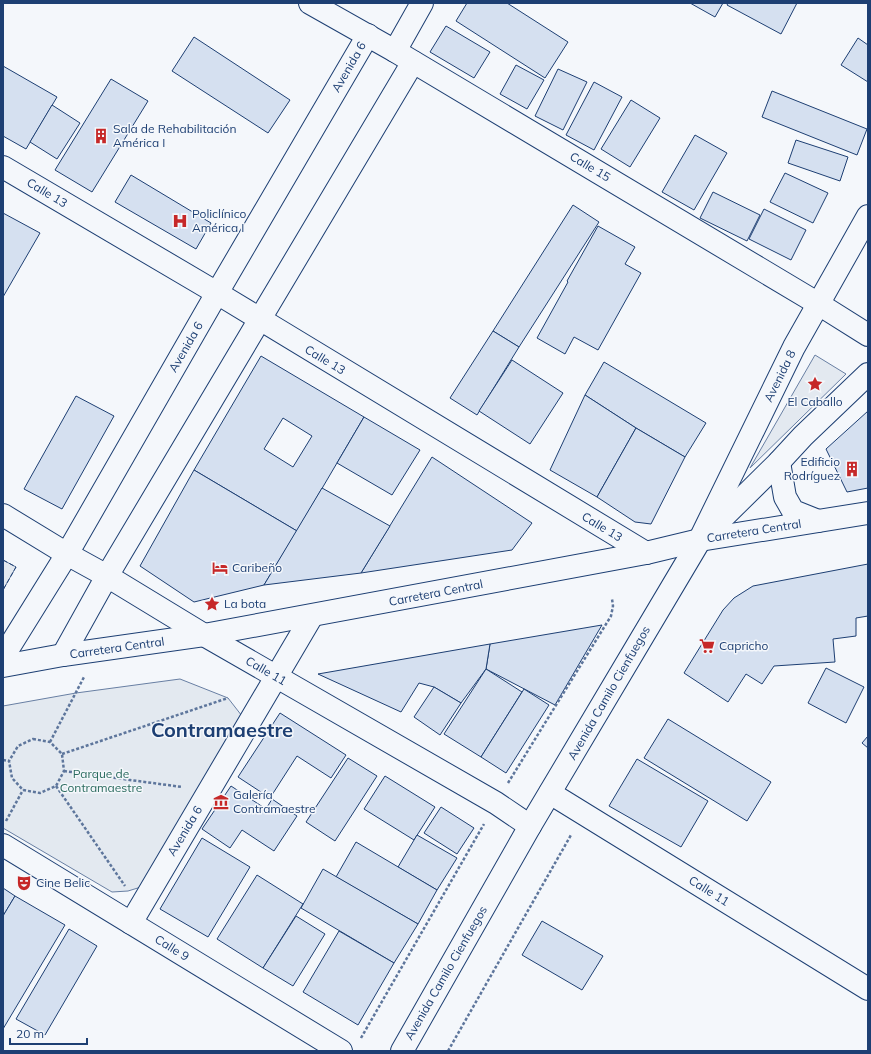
<svg xmlns="http://www.w3.org/2000/svg" width="871" height="1054" viewBox="0 0 871 1054" font-family="Mulish,sans-serif">
  <style>
    .green { fill: #e3e9f0; stroke: #687fa3 }
    .building { fill: #d5e0f0; stroke: #1d3f73; fill-rule: evenodd }
    .lines { fill: none; stroke-linecap: round; stroke-linejoin: round }
    .street-casing { stroke: #1d3f73; stroke-width: 24 }
    .secondary-casing { stroke: #1d3f73; stroke-width: 24 }
    .highway-casing { stroke: #1d3f73; stroke-width: 24 }
    .path { stroke: #5e769c; stroke-width: 2.5; stroke-dasharray: 3 2; stroke-linecap: butt }
    .street { stroke: #f4f7fb; stroke-width: 22 }
    .secondary { stroke: #f4f7fb; stroke-width: 22 }
    .highway { stroke: #f4f7fb; stroke-width: 22 }
    .fence { stroke: #1d3f73; stroke-width: 1; stroke-dasharray: 5 2; stroke-linecap: butt }
    .labels { text-anchor: middle; stroke-width: 3; stroke-linejoin: round; paint-order: stroke }
    .street-label { font-size: 12px; fill: #1d3f73; stroke: #f4f7fb }
    .poi-label { font-size: 12px; fill: #1d3f73; stroke: #f4f7fb; text-anchor: start }
    .park-label { font-size: 12px; fill: #2c6c60; stroke: #f4f7fb }
    .town-label { font-size: 20px; font-weight: bold; fill: #1d3f73; stroke: #f4f7fb }
  </style>
  <rect width="100%" height="100%" fill="#f4f7fb"/>
  <g class="green">
    <polygon points="815,355 846,374 750,468"/>
    <polygon points="3,560 16,567 3,590"/>
    <polygon points="180,679 228,698 242,716 141,887 128,891 112,892 3,828 3,706 76,693"/>
  </g>
  <g class="building">
    <polygon points="467,3 507,3 568,42 545,78 456,21"/>
    <polygon points="690,3 723,3 715,17"/>
    <polygon points="728,3 797,3 781,34 727,5"/>
    <polygon points="446,26 490,52 474,78 430,52"/>
    <polygon points="194,37 290,100 268,133 172,71"/>
    <polygon points="858,38 868,45 868,82 841,65"/>
    <polygon points="516,65 544,80 527,109 500,94"/>
    <polygon points="3,66 57,97 26,149 3,136"/>
    <polygon points="558,69 587,82 563,130 535,116"/>
    <polygon points="111,79 148,101 92,192 55,170"/>
    <polygon points="594,82 622,97 594,150 566,135"/>
    <polygon points="772,91 867,129 857,155 762,117"/>
    <polygon points="631,100 660,118 630,167 601,149"/>
    <polygon points="52,105 80,123 57,159 30,142"/>
    <polygon points="695,135 727,153 694,210 662,192"/>
    <polygon points="796,140 848,157 840,181 788,163"/>
    <polygon points="785,173 828,193 813,223 770,202"/>
    <polygon points="131,175 211,223 196,249 115,202"/>
    <polygon points="713,192 760,215 747,241 700,218"/>
    <polygon points="573,205 599,222 519,347 493,331"/>
    <polygon points="764,209 806,230 791,260 749,239"/>
    <polygon points="3,213 40,233 3,297"/>
    <polygon points="598,226 635,247 625,264 641,273 598,350 574,337 565,354 537,338 568,282 567,281"/>
    <polygon points="493,331 519,347 477,415 450,398"/>
    <path d="M261,356L364,417L297,531L194,470ZM283,418L312,436L293,467L264,449Z"/>
    <polygon points="512,360 563,393 530,444 479,411"/>
    <polygon points="604,362 706,423 685,457 636,428 585,395"/>
    <polygon points="585,395 636,428 597,497 550,470"/>
    <polygon points="76,396 114,416 62,509 24,489"/>
    <polygon points="868,411 868,488 847,492 826,449"/>
    <polygon points="364,417 420,450 392,495 337,463"/>
    <polygon points="636,428 685,457 651,524 635,522 597,497"/>
    <polygon points="432,457 532,523 512,550 361,573"/>
    <polygon points="194,470 297,531 264,585 194,602 140,566"/>
    <polygon points="322,488 390,526 361,573 264,585"/>
    <polygon points="868,564 868,616 856,618 856,636 833,639 835,662 774,666 762,684 746,674 728,702 684,673 723,610 734,598 753,586"/>
    <polygon points="602,625 555,705 486,669 490,644"/>
    <polygon points="490,644 486,669 461,703 434,687 419,683 401,712 318,674"/>
    <polygon points="826,668 864,687 846,723 808,703"/>
    <polygon points="486,669 522,692 481,757 444,734"/>
    <polygon points="434,687 461,703 440,735 414,717"/>
    <polygon points="524,689 549,705 506,773 481,757"/>
    <polygon points="280,713 346,755 331,778 297,756 270,798 238,777"/>
    <polygon points="668,719 771,782 747,821 644,758"/>
    <polygon points="868,736 868,748 862,743"/>
    <polygon points="348,758 377,776 335,841 306,822"/>
    <polygon points="637,759 708,801 681,847 609,806"/>
    <polygon points="385,776 435,807 414,840 364,809"/>
    <polygon points="231,786 266,809 272,799 297,816 274,851 242,830 230,848 202,829"/>
    <polygon points="441,807 474,828 457,854 424,833"/>
    <polygon points="417,835 457,858 437,890 398,867"/>
    <polygon points="202,838 250,867 208,937 160,909"/>
    <polygon points="356,842 437,890 418,924 336,877"/>
    <polygon points="323,869 418,924 394,963 301,908"/>
    <polygon points="257,875 303,904 263,968 217,939"/>
    <polygon points="3,888 15,896 3,916"/>
    <polygon points="15,896 65,925 3,1029 3,916"/>
    <polygon points="296,916 325,934 293,986 263,968"/>
    <polygon points="542,921 603,956 582,990 522,955"/>
    <polygon points="69,929 97,946 45,1035 16,1019"/>
    <polygon points="339,931 394,963 358,1025 303,992"/>
  </g>
  <g class="lines">
    <defs>
      <g id="street">
        <polyline points="310,3 395,51 817,303 868,335"/>
        <polyline points="395,51 422,3"/>
        <polyline points="3,167 217,293 646,553"/>
        <polyline points="3,515 67,554 107,576 204,635 496,803 530,826"/>
        <polyline points="701,537 794,347 868,216"/>
        <polyline points="63,655 107,576 413,62"/>
        <polyline points="3,657 67,554 217,293 368,35"/>
        <polyline points="550,793 868,989"/>
        <polyline points="131,923 312,616"/>
      </g>
      <g id="secondary">
        <polyline points="779,462 785,497 793,511 818,521"/>
        <polyline points="3,845 341,1051"/>
        <polyline points="402,1051 530,826 700,540 779,462 803,436 868,374"/>
      </g>
      <polyline id="highway" points="3,666 63,655 204,635 646,553 700,540 868,513"/>
    </defs>
    <use href="#street" class="street-casing"/>
    <use href="#secondary" class="secondary-casing"/>
    <use href="#highway" class="highway-casing"/>
    <g class="path">
      <polygon points="33,739 50,742 62,754 64,771 56,786 40,793 23,790 12,778 9,761 18,746"/>
      <polyline points="50,742 84,677"/>
      <polyline points="62,754 228,698"/>
      <polyline points="3,760 9,761"/>
      <polyline points="64,771 182,787"/>
      <polyline points="508,783 611,616 613,606 612,599"/>
      <polyline points="56,786 125,886"/>
      <polyline points="6,821 23,790"/>
      <polyline points="361,1038 484,824"/>
      <polyline points="448,1051 571,835"/>
    </g>
    <use href="#street" class="street"/>
    <use href="#secondary" class="secondary"/>
    <use href="#highway" class="highway"/>
    <polyline class="fence" points="3,560 16,567 3,590"/>
  </g>
  <defs>
    <symbol id="building-bare" viewBox="-9 -9 18 18"><path d="M-4-6H4V6H1V3H-1V6H-4ZM-2.5-4.3h1.7v1.8h-1.7ZM.8-4.3h1.7v1.8H.8ZM-2.5-1h1.7V.8h-1.7ZM.8-1h1.7V.8H.8Z" fill="#c62828" stroke="#f4f7fb" stroke-width="2.5" paint-order="stroke"/></symbol>
    <symbol id="hospital-bare" viewBox="-9 -9 18 18"><path d="M-5-5h3v3.5h4V-5h3V5h-3V1.5h-4V5h-3Z" fill="#c62828" stroke="#f4f7fb" stroke-width="2.5" paint-order="stroke"/></symbol>
    <symbol id="sight-bare" viewBox="-9 -9 18 18"><path d="M0-6L1.8-2.2L6-1.7L2.9 1.2L3.7 5.4L0 3.3L-3.7 5.4L-2.9 1.2L-6-1.7L-1.8-2.2Z" fill="#c62828" stroke="#f4f7fb" stroke-width="2.5" paint-order="stroke"/></symbol>
    <symbol id="hotel-bare" viewBox="-9 -9 18 18"><path d="M-6-4.5h1.5V1H6V5H4.5V3h-9V5H-6ZM-4 0a1.8 1.8 0 1 1 3.6 0ZM.5 0V-2.5h3Q6-2.5 6 0Z" fill="#c62828" stroke="#f4f7fb" stroke-width="2.5" paint-order="stroke"/></symbol>
    <symbol id="supermarket-bare" viewBox="-9 -9 18 18"><path d="M-6-5.5h2.5l.6 2H6L4.5 2H-2.5L-4.4-4H-6ZM-1.5 3.2a1.3 1.3 0 1 0 .1 0ZM3 3.2a1.3 1.3 0 1 0 .1 0Z" fill="#c62828" stroke="#f4f7fb" stroke-width="2.5" paint-order="stroke"/></symbol>
    <symbol id="museum-bare" viewBox="-9 -9 18 18"><path d="M0-6L6-3V-2H-6V-3ZM-5-1h2V3h-2ZM-1-1h2V3h-2ZM3-1h2V3H3ZM-6 4H6V6H-6Z" fill="#c62828" stroke="#f4f7fb" stroke-width="2.5" paint-order="stroke"/></symbol>
    <symbol id="theatre-bare" viewBox="-9 -9 18 18"><path d="M-5-5.5Q0-4 5-5.5V0Q5 5 0 6Q-5 5-5 0ZM-3.3-2.5H-1v1.5H-3.3ZM1-2.5H3.3v1.5H1ZM-2.8 1Q0 5.5 2.8 1Z" fill="#c62828" stroke="#f4f7fb" stroke-width="2.5" paint-order="stroke"/></symbol>
  </defs>
  <g fill-rule="evenodd">
    <use href="#building-bare" x="90" y="125" width="22" height="22"/>
    <use href="#hospital-bare" x="169" y="210" width="22" height="22"/>
    <use href="#sight-bare" x="804" y="373" width="22" height="22"/>
    <use href="#building-bare" x="841" y="458" width="22" height="22"/>
    <use href="#hotel-bare" x="209" y="557" width="22" height="22"/>
    <use href="#sight-bare" x="201" y="593" width="22" height="22"/>
    <use href="#supermarket-bare" x="696" y="635" width="22" height="22"/>
    <use href="#museum-bare" x="210" y="791" width="22" height="22"/>
    <use href="#theatre-bare" x="13" y="872" width="22" height="22"/>
  </g>
  <g class="labels">
    <g class="street-label">
      <text transform="translate(349 67) rotate(-60)" y="4">Avenida 6</text>
      <text transform="translate(590 167) rotate(31)" y="4">Calle 15</text>
      <text transform="translate(47 193) rotate(31)" y="4">Calle 13</text>
      <text transform="translate(186 347) rotate(-60)" y="4">Avenida 6</text>
      <text transform="translate(325 360) rotate(31)" y="4">Calle 13</text>
      <text transform="translate(780 376) rotate(-64)" y="4">Avenida 8</text>
      <text transform="translate(602 527) rotate(31)" y="4">Calle 13</text>
      <text transform="translate(754 531) rotate(-9)" y="4">Carretera Central</text>
      <text transform="translate(436 593) rotate(-11)" y="4">Carretera Central</text>
      <text transform="translate(117 648) rotate(-8)" y="4">Carretera Central</text>
      <text transform="translate(266 671) rotate(30)" y="4">Calle 11</text>
      <text transform="translate(609 693) rotate(-60)" y="4">Avenida Camilo Cienfuegos</text>
      <text transform="translate(185 831) rotate(-59)" y="4">Avenida 6</text>
      <text transform="translate(709 891) rotate(32)" y="4">Calle 11</text>
      <text transform="translate(172 948) rotate(32)" y="4">Calle 9</text>
      <text transform="translate(446 973) rotate(-60)" y="4">Avenida Camilo Cienfuegos</text>
    </g>
    <g class="poi-label">
      <text x="113" y="133">Sala de Rehabilitación<tspan x="113" dy="14">América I</tspan></text>
      <text x="192" y="218">Policlínico<tspan x="192" dy="14">América I</tspan></text>
      <text x="815" y="406" text-anchor="middle">El Caballo</text>
      <text x="840" y="466" text-anchor="end">Edificio<tspan x="840" dy="14">Rodríguez</tspan></text>
      <text x="232" y="572">Caribeño</text>
      <text x="224" y="608">La bota</text>
      <text x="719" y="650">Capricho</text>
      <text x="233" y="799">Galería<tspan x="233" dy="14">Contramaestre</tspan></text>
      <text x="36" y="887">Cine Belic</text>
    </g>
    <g class="park-label">
      <text x="101" y="778">Parque de<tspan x="101" dy="14">Contramaestre</tspan></text>
    </g>
    <g class="town-label">
      <text x="222" y="737">Contramaestre</text>
    </g>
  </g>
  <rect width="871" height="1054" fill="none" stroke="#1d3f73" stroke-width="8"/>
  <path d="M10 1038v6h77v-6" fill="none" stroke="#1d3f73" stroke-width="2"/>
  <text x="16" y="1038" font-size="12" fill="#1d3f73" stroke="#f4f7fb" stroke-width="3" paint-order="stroke">20 m</text>
</svg>
